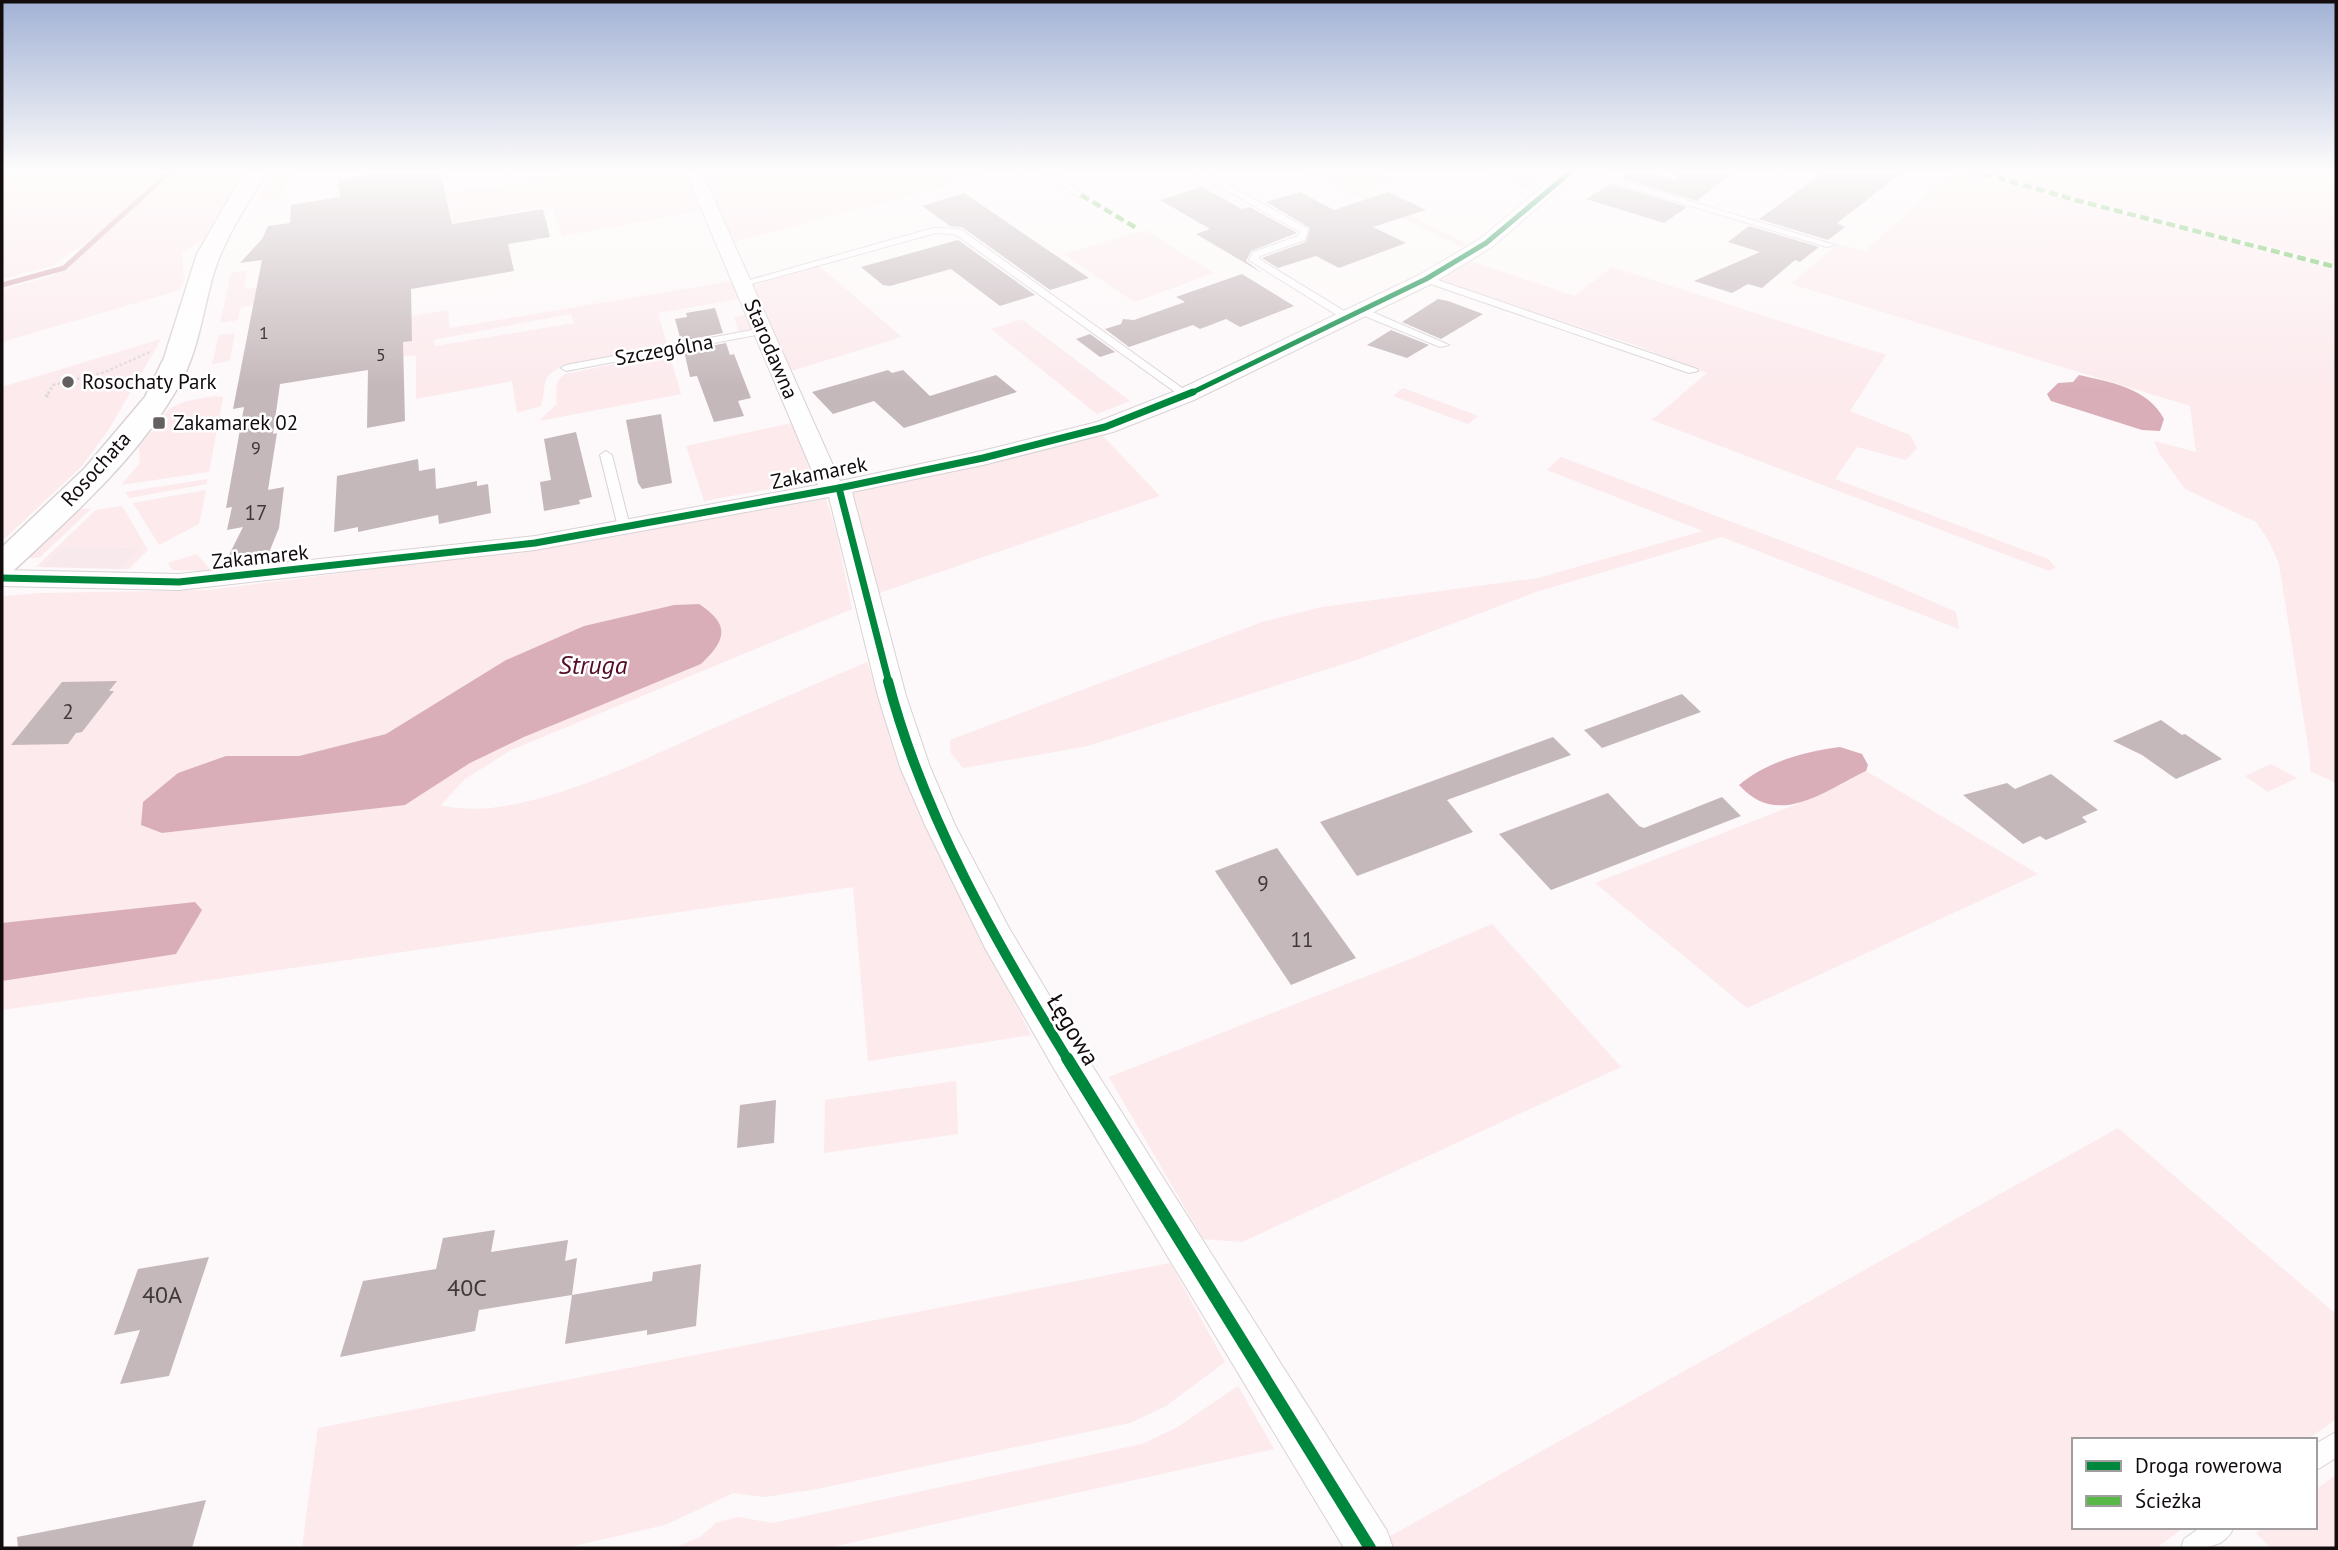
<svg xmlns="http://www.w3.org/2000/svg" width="2338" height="1550" viewBox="0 0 2338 1550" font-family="'PT Sans',sans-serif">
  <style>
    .built { fill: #f7e9ec }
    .green { fill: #fceaed; fill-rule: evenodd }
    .water { fill: #d9aeb9 }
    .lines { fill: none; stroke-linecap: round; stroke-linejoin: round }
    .stream { stroke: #d9aeb9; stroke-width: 5 }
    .building { fill: #c5b8bb }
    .lane-casing { stroke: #d8d2d4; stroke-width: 2 }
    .street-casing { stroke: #d8d2d4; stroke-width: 2 }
    .secondary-casing { stroke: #d8d2d4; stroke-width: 3 }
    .path-far1 { stroke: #dcdada; stroke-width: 2.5; stroke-dasharray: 2.5 2.5; stroke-linecap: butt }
    .path { stroke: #dcdada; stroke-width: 3.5; stroke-dasharray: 2.5 2.5; stroke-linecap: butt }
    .lane { fill: #fffefe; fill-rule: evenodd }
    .street { fill: #fffefe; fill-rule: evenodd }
    .secondary { fill: #fffefe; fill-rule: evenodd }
    .quiet { stroke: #58b947; stroke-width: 4.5; stroke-dasharray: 9 4.5; stroke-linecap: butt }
    .cycleway-far3-casing { stroke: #fff; stroke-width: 8 }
    .cycleway-far2-casing { stroke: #fff; stroke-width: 10 }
    .cycleway-far1-casing { stroke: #fff; stroke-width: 14 }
    .cycleway-casing { stroke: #fff; stroke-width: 17 }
    .cycleway-far3 { stroke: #00873e; stroke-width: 5 }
    .cycleway-far2 { stroke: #00873e; stroke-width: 7 }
    .cycleway-far1 { stroke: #00873e; stroke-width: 10 }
    .cycleway { stroke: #00873e; stroke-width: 12 }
    .poi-dot { fill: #645f60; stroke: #fff; stroke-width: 2.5 }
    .labels { text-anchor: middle; stroke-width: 5; stroke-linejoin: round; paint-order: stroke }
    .far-number-label { font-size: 18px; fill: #3f3738 }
    .far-street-label { font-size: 21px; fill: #120c0d; stroke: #fff }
    .far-poi-label { font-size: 21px; fill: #120c0d; stroke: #fff; text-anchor: start }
    .number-label { font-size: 21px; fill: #3f3738 }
    .street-label { font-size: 24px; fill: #120c0d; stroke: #fff }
    .near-number-label { font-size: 24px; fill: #3f3738 }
    .water-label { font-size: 26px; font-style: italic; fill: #510c26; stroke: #fff }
  </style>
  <rect width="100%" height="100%" fill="#fdf8f9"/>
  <g class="built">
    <polygon points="1486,171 1552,171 1527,189"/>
    <polygon points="64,546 141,548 119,569 41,567"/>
  </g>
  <g class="green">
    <polygon points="684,170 701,211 562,236 552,206 369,236 362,207 588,171"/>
    <polygon points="2,171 166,171 135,199 172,171 245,171 203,240 182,252 184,281 180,290 2,342 2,290 55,275 90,239 53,266 2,279"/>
    <polygon points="275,171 296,171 278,199 257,202"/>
    <polygon points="699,171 983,171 953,178 958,183 731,242"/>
    <polygon points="1306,171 1375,171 1395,180 1361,192 1466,243 1461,247"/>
    <polygon points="1987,171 2336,171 2336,264 2035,187"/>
    <polygon points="1954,172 1988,178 2336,270 2336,783 2310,771 2310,758 2279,564 2269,541 2256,522 2185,489 2159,453 2154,441 2196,452 2190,406 1791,284 1838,244 1865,251"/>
    <polygon points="1145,230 1214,273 1134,302 1064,254"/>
    <polygon points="1471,261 1574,296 1612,267 1886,355 1850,411 1910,435 1917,448 1906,460 1857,447 1835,479 2048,559 2056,568 2049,571 1652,420 1707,373 1632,344 1439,280"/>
    <polygon points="819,266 902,337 791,371 752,286"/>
    <polygon points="247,270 244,288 383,284 241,307 238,320 220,323 231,273"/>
    <path d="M732,281L740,299L658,313L667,344L739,332L734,317L747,314L754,330L566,365C538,377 548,381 541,406L517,413L512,381L416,399V355L401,357L403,336L411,316L448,310L450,328ZM571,314L574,323L435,346L434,340L438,339Z"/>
    <polygon points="1022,319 1130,401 1097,414 991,329"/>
    <polygon points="235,333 230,361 212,364 219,335"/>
    <polygon points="161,339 109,429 81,467 2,541 2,387"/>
    <path d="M669,353L681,394L539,421L557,404C556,391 554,382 565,374Z"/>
    <polygon points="1403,388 1478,416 1468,424 1393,396"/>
    <path d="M214,396L223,397L209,472L121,485L140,463L139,446L153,430L160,429L168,418H161C175,400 194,400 214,396Z"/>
    <polygon points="792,423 814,481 704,501 686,446"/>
    <polygon points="1102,435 1160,496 879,593 850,493 996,462"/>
    <polygon points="1561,457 1874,576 1956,612 1959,629 1722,537 1536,592 1359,659 1088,746 963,768 951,753 950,740 1262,622 1322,607 1538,578 1703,531 1547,470"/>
    <polygon points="207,479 207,484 129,498 126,492"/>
    <polygon points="206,490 199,524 159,545 133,503"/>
    <path d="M825,495L837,535L852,609L511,750L465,779L441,805C514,825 638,762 705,732C759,709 813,685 867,662L913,798L1031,1035L868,1061L853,887L2,1010V596L44,593L209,590L564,545ZM699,604L701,664L524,737L470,763L405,805L163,833L141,825L226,756H299L386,734L506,660L584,626L674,605Z"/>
    <polygon points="122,506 148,550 129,569 119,569 140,548 64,546 41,567 36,567 96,510"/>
    <polygon points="77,509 91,509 39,558 20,558"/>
    <polygon points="197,554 211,571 172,570 168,563"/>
    <polygon points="2271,764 2297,778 2268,792 2245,776"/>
    <polygon points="1866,771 2038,874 1747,1008 1595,883 1797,804"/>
    <polygon points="1492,924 1621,1067 1242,1242 1203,1239 1109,1077 1408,960"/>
    <polygon points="956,1081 958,1134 824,1153 825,1100"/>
    <polygon points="2118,1128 2336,1314 2336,1419 2307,1440 2074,1440 2074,1527 2185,1527 2156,1548 1391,1548 1385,1539"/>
    <polygon points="1170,1263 1225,1362 1166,1406 1130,1423 817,1489 765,1497 733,1493 665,1525 565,1548 302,1548 318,1428"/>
    <polygon points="1238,1386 1274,1449 827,1548 674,1548 700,1537 716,1523 738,1517 773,1523 1142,1444 1176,1428"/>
    <polygon points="2336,1475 2336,1548 2271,1548 2256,1533 2264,1527 2315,1527 2315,1490"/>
  </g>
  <g class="water">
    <path d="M2079,375C2110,382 2148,388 2164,419L2160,431L2142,430L2051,401L2047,394L2058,383L2073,382Z"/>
    <path d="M699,604C731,625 726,640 701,664L524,737L470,763L405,805L162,833L141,825L143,802L178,773L226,756H299L386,734L506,660L584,626L674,605Z"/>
    <path d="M1840,747L1862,754L1868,765L1866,771C1824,791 1778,829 1739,785C1766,762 1806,751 1840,747Z"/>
    <polygon points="195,902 202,910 176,954 2,981 2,923"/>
  </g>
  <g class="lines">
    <polyline class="stream" points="2,285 64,268 172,170"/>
  </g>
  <g class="building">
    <polygon points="399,171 440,171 452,224 543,209 550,237 508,244 514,271 411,289 412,341 403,342 405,421 367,428 368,370 280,384 273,434 277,433 276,439 268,490 284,487 279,528 268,555 226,561 243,527 227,530 232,507 226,508 244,407 233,409 262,260 240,263 262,239 268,226 290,223 291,205 340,197 338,180"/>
    <polygon points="1633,171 1643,171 1676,180 1677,171 1734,171 1697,201 1621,178"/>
    <polygon points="1826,171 1904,171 1837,223 1845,227 1828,240 1759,219"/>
    <polygon points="1611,184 1687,207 1664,223 1586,199"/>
    <polygon points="1202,187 1242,209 1250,207 1297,233 1251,251 1246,261 1262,273 1196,234 1210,229 1160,200"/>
    <polygon points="1300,192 1334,210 1388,192 1426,210 1373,227 1406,243 1339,268 1316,256 1278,268 1262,258 1306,242 1310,228 1266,202"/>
    <polygon points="964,193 1061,259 1089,278 1050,290 962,227 950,226 922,206"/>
    <polygon points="1749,226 1819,247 1800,262 1795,260 1762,288 1748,284 1732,293 1694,281 1760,252 1728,242"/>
    <polygon points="958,240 1035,295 1000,306 951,269 890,286 883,285 861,267"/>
    <polygon points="1242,274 1294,306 1240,327 1226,319 1200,329 1193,325 1129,347 1105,329 1121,324 1123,319 1134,320 1185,302 1176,297"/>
    <polygon points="1438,299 1448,301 1483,314 1441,339 1402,322"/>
    <polygon points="715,308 723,333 681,341 675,319 687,317 686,313"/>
    <polygon points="1391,330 1429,345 1407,358 1367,345"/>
    <polygon points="1090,334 1115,352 1100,357 1076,339"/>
    <polygon points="726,343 730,355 734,354 751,398 738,401 744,416 714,422 697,376 690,377 684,351"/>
    <polygon points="888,370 892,373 903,370 930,396 996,375 1017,392 904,428 874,401 833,414 812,392"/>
    <polygon points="661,414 672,483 642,489 638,483 626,420"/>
    <polygon points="576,432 592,497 579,500 580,504 544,511 540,482 551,480 544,439"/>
    <polygon points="418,459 419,471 435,468 436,489 477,481 477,486 488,484 491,513 439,524 438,515 358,532 358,527 334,532 337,476"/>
    <polygon points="117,681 109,691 114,691 82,732 76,733 68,744 11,745 62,682"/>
    <polygon points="1682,694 1701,712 1602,748 1584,730"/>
    <polygon points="2161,720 2182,735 2185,734 2222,759 2176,779 2142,755 2113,741"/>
    <polygon points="1553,737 1571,755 1447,800 1473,832 1357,876 1320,822"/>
    <polygon points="2051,774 2098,810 2082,817 2087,822 2046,840 2040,836 2023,844 1963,795 2007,783 2015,789"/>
    <polygon points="1608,793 1639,826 1644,828 1722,797 1741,816 1551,890 1499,834"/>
    <polygon points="1277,848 1356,958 1291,985 1215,871"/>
    <polygon points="776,1100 774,1143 737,1148 740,1105"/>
    <polygon points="495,1230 491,1252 568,1240 565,1261 577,1258 572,1295 479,1310 475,1331 340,1357 363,1281 436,1269 443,1238"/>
    <polygon points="209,1257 169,1376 120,1384 140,1330 114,1335 138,1269"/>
    <polygon points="701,1264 696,1326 647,1335 647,1330 565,1344 572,1295 652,1281 653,1272"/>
    <polygon points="206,1500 192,1548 18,1548 17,1537"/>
  </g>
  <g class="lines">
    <defs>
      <g id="lane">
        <polygon points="1039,170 1050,170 1085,195 1078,197"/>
        <polygon points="1191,170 1202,170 1308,229 1305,240 1260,256 1259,259 1351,315 1351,319 1343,319 1249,260 1253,252 1298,236 1300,232"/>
        <polygon points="1572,170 1587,170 1835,245 1827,247"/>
        <polygon points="933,228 960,229 1192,395 1182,397 955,234 936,233 748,285 739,283"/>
        <polygon points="1426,276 1697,369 1698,371 1689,373 1422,281 1421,279"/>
        <polygon points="1355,308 1363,308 1449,345 1440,347 1355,312"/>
        <polygon points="763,328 767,329 767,333 566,371 561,368 566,365"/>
        <polygon points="606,451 612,455 630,527 629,530 624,531 618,527 600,455"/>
        <polygon points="2336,1432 2336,1458 2315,1471 2315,1444"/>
        <path d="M2201,1527H2234C2224,1550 2202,1548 2181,1548L2184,1539Z"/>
      </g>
      <polygon id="street" points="685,170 701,170 840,481 982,451 1097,422 1178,390 1419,275 1480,239 1562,170 1581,170 1492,247 1433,283 1194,400 1113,432 983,465 852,492 906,696 930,767 955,825 1009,928 1079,1045 1387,1531 1393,1548 1344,1548 1053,1067 985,948 925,825 900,767 878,696 829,497 535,550 179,590 2,586 2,570 179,574 535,536 818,485"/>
      <path id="secondary" d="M246,170H267C249,203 227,233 215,269C204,304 200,343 184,376C144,453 76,512 13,571L2,574V547L85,468L145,397L164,358L197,254Z"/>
    </defs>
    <use href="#lane" class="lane-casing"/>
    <use href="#street" class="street-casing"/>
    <use href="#secondary" class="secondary-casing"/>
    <polyline class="path-far1" points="48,394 53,385 105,372 152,351"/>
    <polyline class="path" points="46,397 49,392"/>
    <use href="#lane" class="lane"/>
    <use href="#street" class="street"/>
    <use href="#secondary" class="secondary"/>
    <g class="quiet">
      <polyline points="1971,170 2075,200 2336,267"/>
      <polyline points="1081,195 1138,229"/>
    </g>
    <defs>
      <polyline id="cycleway-far3" points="1189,394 1426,279 1486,243 1573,170"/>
      <g id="cycleway-far2">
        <polyline points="839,488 889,683"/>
        <polyline points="2,578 179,582 535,543 839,488 983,458 1105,427 1193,392"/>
      </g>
      <path id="cycleway-far1" d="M888,681C923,816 996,942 1068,1060"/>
      <polyline id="cycleway" points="1067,1058 1370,1548"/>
    </defs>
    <use href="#cycleway-far3" class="cycleway-far3-casing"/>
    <use href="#cycleway-far2" class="cycleway-far2-casing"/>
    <use href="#cycleway-far1" class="cycleway-far1-casing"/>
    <use href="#cycleway" class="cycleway-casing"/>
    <use href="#cycleway-far3" class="cycleway-far3"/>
    <use href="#cycleway-far2" class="cycleway-far2"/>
    <use href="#cycleway-far1" class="cycleway-far1"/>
    <use href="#cycleway" class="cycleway"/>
  </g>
  <linearGradient id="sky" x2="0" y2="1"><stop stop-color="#a2b2d5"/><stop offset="0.44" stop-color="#fefcfc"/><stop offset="1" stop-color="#fefcfc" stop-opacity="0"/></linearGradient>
  <rect width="2338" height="388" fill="url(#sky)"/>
  <g class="poi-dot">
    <circle cx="68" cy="382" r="7"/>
    <rect x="152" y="416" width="14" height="14" rx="3.5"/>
  </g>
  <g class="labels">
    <g class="far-number-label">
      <text x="264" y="339">1</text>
      <text x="381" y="361">5</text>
      <text x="256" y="454">9</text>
    </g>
    <g class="far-street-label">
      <text transform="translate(771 349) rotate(67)" y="7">Starodawna</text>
      <text transform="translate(664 350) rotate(-10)" y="7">Szczególna</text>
      <text transform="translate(96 469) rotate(-48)" y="7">Rosochata</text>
      <text transform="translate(819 473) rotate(-11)" y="7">Zakamarek</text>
      <text transform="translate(260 557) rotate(-6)" y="7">Zakamarek</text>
    </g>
    <g class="far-poi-label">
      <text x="82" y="389">Rosochaty Park</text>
      <text x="173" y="430">Zakamarek 02</text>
    </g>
    <g class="number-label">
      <text x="256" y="520">17</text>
      <text x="68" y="719">2</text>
      <text x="1263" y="891">9</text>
      <text x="1302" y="947">11</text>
    </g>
    <g class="street-label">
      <text transform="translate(1073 1030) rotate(59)" y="8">Łęgowa</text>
    </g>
    <g class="near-number-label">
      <text x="467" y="1296">40C</text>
      <text x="162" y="1303">40A</text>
    </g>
    <g class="water-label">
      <text x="593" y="674">Struga</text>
    </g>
  </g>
  <rect width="2338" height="1550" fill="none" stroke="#120c0d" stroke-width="7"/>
  <rect x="2072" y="1438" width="245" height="91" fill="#ffffff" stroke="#a09e9e" stroke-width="2"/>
  <rect x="2086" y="1461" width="35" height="10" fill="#00873e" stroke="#a09e9e" stroke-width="2"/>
  <text x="2135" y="1473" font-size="21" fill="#120c0d">Droga rowerowa</text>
  <rect x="2086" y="1496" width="35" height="10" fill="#58b947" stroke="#a09e9e" stroke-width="2"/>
  <text x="2135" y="1508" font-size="21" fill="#120c0d">Ścieżka</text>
</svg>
